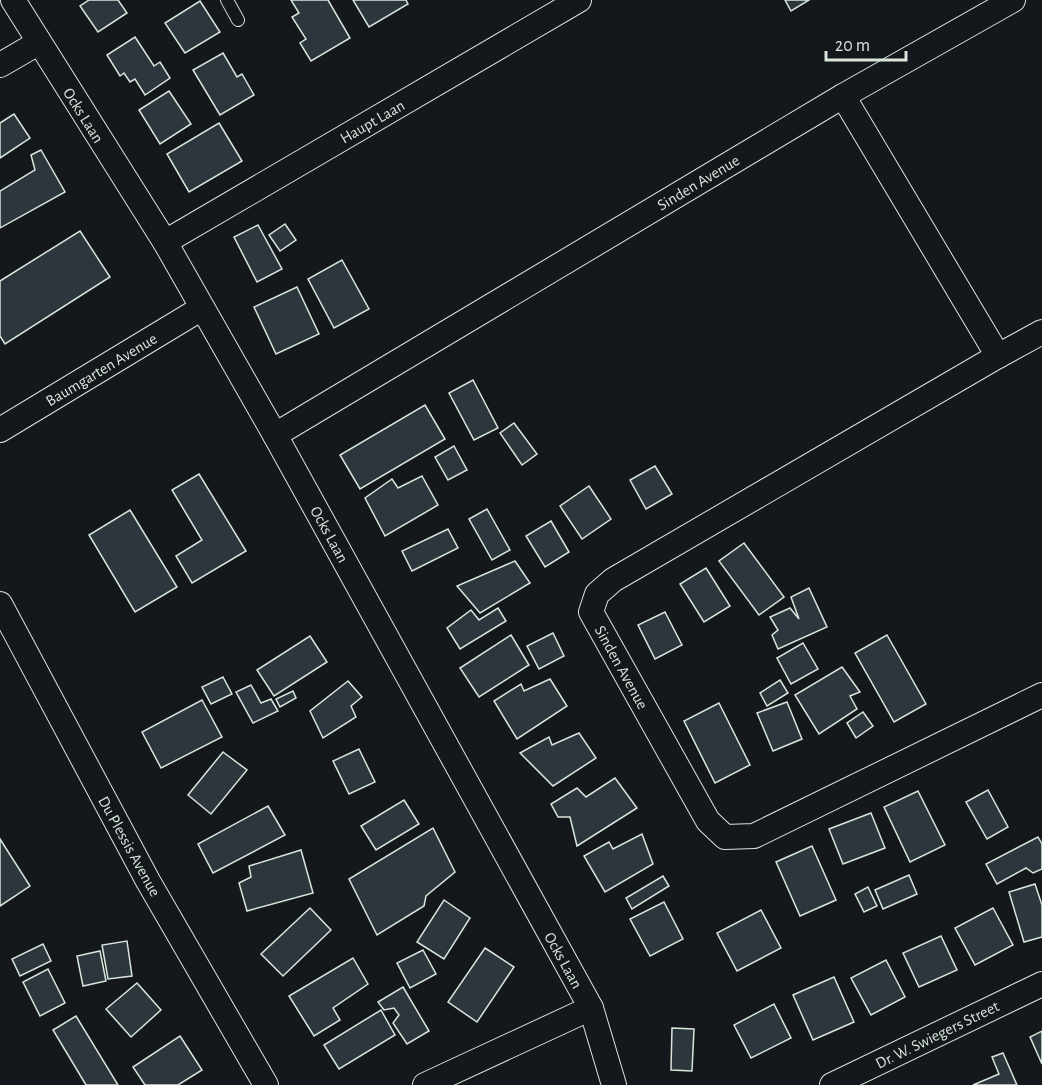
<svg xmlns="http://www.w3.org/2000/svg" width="1042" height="1085" viewBox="0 0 1042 1085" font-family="'Alegreya Sans',sans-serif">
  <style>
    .building { fill: #2c363c; stroke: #d8e6dc; stroke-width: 1.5 }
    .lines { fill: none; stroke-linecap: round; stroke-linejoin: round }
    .service-casing { stroke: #d8e6dc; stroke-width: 14 }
    .minor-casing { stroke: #d8e6dc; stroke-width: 26 }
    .service { stroke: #14181c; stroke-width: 12 }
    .minor { stroke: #14181c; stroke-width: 24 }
    .labels { text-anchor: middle; stroke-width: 4.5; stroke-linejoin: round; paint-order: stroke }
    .street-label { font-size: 16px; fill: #d8e6dc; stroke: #14181c }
  </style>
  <rect width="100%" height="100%" fill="#14181c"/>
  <g class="building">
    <polygon points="89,0 118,0 127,13 98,32 80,6"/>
    <polygon points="291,0 328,0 350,38 311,61 300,43 306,39 292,17 299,13"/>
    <polygon points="353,0 406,0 408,4 369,27"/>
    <polygon points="785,0 809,0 791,11"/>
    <polygon points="200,1 220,32 185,53 165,23"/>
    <polygon points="135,37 154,66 160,62 170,78 145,95 135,79 130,82 124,73 120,76 107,55"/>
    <polygon points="223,53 237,77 242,74 254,95 220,115 193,70"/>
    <polygon points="169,91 191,124 160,144 139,110"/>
    <polygon points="14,114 30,138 0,158 0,123"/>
    <polygon points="219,123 242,161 189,192 167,154"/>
    <polygon points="41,150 65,192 0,228 0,191 35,170 31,155"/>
    <polygon points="285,224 296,240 280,251 269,235"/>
    <polygon points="258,225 282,269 257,282 234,237"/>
    <polygon points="80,231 110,277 5,344 0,336 0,281"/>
    <polygon points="342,260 369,309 334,328 308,279"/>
    <polygon points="297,287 319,334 276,354 254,307"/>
    <polygon points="473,380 498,428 474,440 449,393"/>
    <polygon points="425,405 445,439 360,489 340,455"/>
    <polygon points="514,423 537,454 522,465 500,433"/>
    <polygon points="454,446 467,470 448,480 435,457"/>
    <polygon points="655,466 672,494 646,509 630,480"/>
    <polygon points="199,474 246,551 192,583 176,556 202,540 172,490"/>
    <polygon points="422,476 438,505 385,536 365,498 392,479 398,488"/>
    <polygon points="589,486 611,519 582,539 560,506"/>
    <polygon points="487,509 510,550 492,560 469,519"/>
    <polygon points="130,510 177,587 135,612 89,535"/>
    <polygon points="551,521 569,552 545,567 526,536"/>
    <polygon points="448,529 458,548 412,571 402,551"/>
    <polygon points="744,543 784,597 759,615 719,561"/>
    <polygon points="515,561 530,583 480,613 457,586"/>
    <polygon points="706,568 730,606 704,622 680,584"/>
    <polygon points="809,588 827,627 778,649 772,635 778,630 770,617 790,608 799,619 791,597"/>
    <polygon points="498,608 506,621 460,649 447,628 471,610 479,620"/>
    <polygon points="665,612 682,645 655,659 638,625"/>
    <polygon points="553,633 564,656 539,669 527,646"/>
    <polygon points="511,635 529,665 479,697 460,668"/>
    <polygon points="887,635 926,704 894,722 855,653"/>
    <polygon points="310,636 327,662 274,696 257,670"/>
    <polygon points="803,643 818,669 791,684 777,658"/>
    <polygon points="842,667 860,692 850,696 857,709 819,734 795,695"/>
    <polygon points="223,677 232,694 211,704 202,687"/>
    <polygon points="550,679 567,706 517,739 494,701 521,684 524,691"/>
    <polygon points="780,680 788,693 767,706 760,693"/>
    <polygon points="348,681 362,697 351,706 356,717 323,738 310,711"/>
    <polygon points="251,685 261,703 271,699 278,711 253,723 236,692"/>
    <polygon points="293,691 296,698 280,707 276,699"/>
    <polygon points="202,700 222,737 161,768 142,732"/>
    <polygon points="787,702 802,739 773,751 757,713"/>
    <polygon points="719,703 750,765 715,783 684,721"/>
    <polygon points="863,712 873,726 856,738 847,723"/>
    <polygon points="579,733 596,758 553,786 520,753 549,737 552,745"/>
    <polygon points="359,749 375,782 349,794 333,761"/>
    <polygon points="223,752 247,770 211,814 188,795"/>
    <polygon points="615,778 637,808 577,846 570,817 558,817 551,804 577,788 586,797"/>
    <polygon points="988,790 1008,827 987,839 966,802"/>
    <polygon points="918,791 945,845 910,862 884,807"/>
    <polygon points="404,800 419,824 376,850 361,826"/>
    <polygon points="268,806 285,835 213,873 198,844"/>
    <polygon points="871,813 885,848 843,864 829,829"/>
    <polygon points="433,828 455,872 426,896 424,906 377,935 349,879"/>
    <polygon points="642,834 653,864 605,892 584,856 609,842 613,849"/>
    <polygon points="1038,837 1042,844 1042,869 1033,873 1026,868 997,884 986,864"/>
    <polygon points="0,839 30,886 0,906"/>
    <polygon points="812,846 836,900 800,916 776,862"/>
    <polygon points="301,850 313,893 247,911 239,883 251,877 249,866"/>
    <polygon points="909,875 917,894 883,909 875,890"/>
    <polygon points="663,876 669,886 632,909 626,898"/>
    <polygon points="1035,884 1042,905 1042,937 1024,942 1009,892"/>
    <polygon points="868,887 877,906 864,912 855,894"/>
    <polygon points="444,900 470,918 444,959 417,942"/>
    <polygon points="664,902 683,939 650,956 630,919"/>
    <polygon points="310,908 331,930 283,976 261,954"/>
    <polygon points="993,908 1013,945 975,965 955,928"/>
    <polygon points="761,910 781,948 737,971 717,933"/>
    <polygon points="941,936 957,970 919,987 903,953"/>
    <polygon points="127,941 132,976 108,979 102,945"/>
    <polygon points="43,944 51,961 20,976 12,959"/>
    <polygon points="485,948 514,967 477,1022 448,1002"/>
    <polygon points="423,950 436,974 410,988 397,963"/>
    <polygon points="100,951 106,981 83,986 77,956"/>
    <polygon points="353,958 368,984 333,1008 340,1020 314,1036 289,996"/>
    <polygon points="886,960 905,997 871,1015 851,978"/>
    <polygon points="48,969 65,1003 40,1016 23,982"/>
    <polygon points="834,977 854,1022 813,1040 793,995"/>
    <polygon points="137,983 161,1010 131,1037 106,1009"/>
    <polygon points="403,987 429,1031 407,1044 393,1023 399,1015 394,1008 384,1010 378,1002"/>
    <polygon points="774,1004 791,1038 751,1058 734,1025"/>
    <polygon points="381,1010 395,1035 339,1069 324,1045"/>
    <polygon points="76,1016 118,1085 86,1085 53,1030"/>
    <polygon points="672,1028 694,1029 692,1071 671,1070"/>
    <polygon points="1042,1031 1042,1064 1030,1037"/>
    <polygon points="180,1036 202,1070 178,1085 145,1085 133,1067"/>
    <polygon points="1003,1053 1017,1085 973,1085 999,1074 992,1057"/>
  </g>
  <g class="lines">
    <defs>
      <polyline id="service" points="227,0 238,20"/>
      <g id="minor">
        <polyline points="13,0 165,242 275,435 591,1008 614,1085"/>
        <polyline points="0,65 38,43"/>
        <polyline points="843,96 998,356 613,580 597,594 591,612 708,821 725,837 754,836 1042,695"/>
        <polyline points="165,242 579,0"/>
        <polyline points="998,356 1042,332"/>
        <polyline points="0,430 202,308"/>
        <polyline points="275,435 843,96 1013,0"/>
        <polyline points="0,604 148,881 266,1085"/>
        <polyline points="425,1085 591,1008"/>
        <polyline points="832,1085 1042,984"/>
      </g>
    </defs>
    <use href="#service" class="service-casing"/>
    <use href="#minor" class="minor-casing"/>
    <use href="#service" class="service"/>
    <use href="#minor" class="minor"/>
  </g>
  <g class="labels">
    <g class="street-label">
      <text transform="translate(84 115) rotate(58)" y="6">Ocks Laan</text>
      <text transform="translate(372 121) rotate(-30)" y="6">Haupt Laan</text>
      <text transform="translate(698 182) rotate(-31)" y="6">Sinden Avenue</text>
      <text transform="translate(101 369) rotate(-31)" y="6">Baumgarten Avenue</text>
      <text transform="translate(330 534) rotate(61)" y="6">Ocks Laan</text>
      <text transform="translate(622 667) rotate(61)" y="6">Sinden Avenue</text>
      <text transform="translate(130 846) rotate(61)" y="6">Du Plessis Avenue</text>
      <text transform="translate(564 960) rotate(61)" y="6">Ocks Laan</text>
      <text transform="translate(937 1034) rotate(-26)" y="6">Dr. W. Swiegers Street</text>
    </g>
  </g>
  <path d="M826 51v9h80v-9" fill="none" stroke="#d8e6dc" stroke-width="3"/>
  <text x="835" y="51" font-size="18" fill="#d8e6dc" stroke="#14181c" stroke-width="4.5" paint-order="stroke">20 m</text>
</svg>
